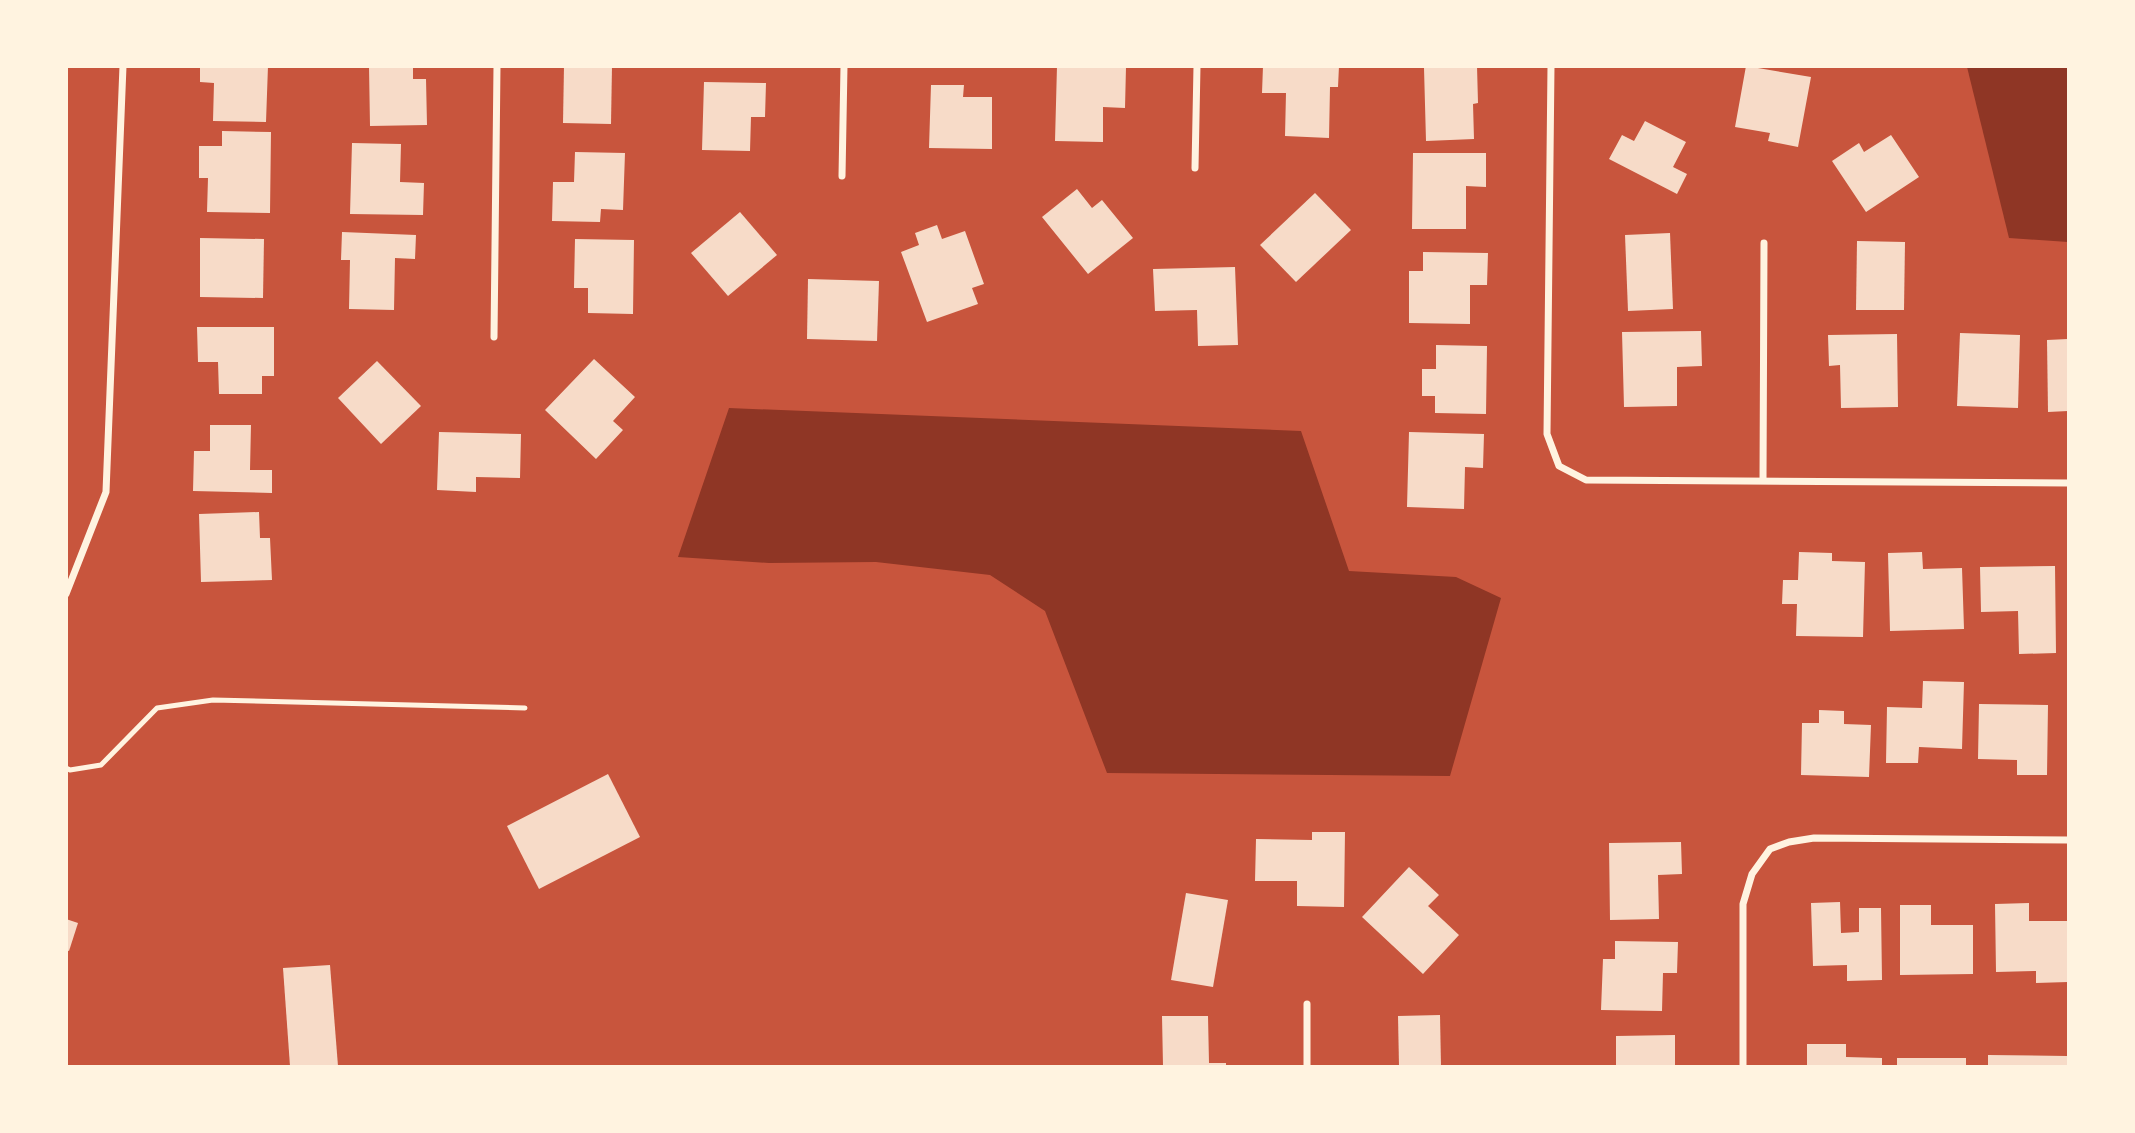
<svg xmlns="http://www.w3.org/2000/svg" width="2135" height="1133" viewBox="0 0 2135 1133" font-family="Mulish,sans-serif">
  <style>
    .water { fill: #8f3625 }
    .building { fill: #f7dbc8 }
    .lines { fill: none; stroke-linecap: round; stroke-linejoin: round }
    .service { stroke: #fff3e0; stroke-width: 5 }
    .minor { stroke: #fff3e0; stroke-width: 7 }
  </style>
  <rect width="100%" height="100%" fill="#c8553d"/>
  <g class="water">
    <polygon points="1967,67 2068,67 2068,242 2009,238"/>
    <polygon points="729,408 1301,431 1349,571 1456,577 1501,598 1450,776 1107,773 1045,611 990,575 876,562 769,563 678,557"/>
  </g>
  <g class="building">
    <polygon points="200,66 268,66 266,122 213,121 214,83 200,82"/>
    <polygon points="369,66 413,66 413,79 426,79 427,125 370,126"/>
    <polygon points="564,66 612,66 611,124 563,123"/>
    <polygon points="1057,66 1126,67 1125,108 1103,107 1103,142 1055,141"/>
    <polygon points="1263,66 1339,66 1338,87 1330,87 1329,138 1285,136 1286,93 1262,93"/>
    <polygon points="1463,66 1477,66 1478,103 1473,104 1474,139 1426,141 1424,68"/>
    <polygon points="1746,66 1811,77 1798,147 1768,141 1770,133 1735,127"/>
    <polygon points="704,82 766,83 765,117 751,117 750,151 702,150"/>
    <polygon points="931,85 964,85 963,97 992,97 992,149 929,148"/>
    <polygon points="1645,121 1686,142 1673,167 1687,174 1677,194 1609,159 1622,135 1634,141"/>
    <polygon points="222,131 271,132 270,213 207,212 208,178 199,178 199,146 222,146"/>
    <polygon points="1891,135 1919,177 1866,212 1832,161 1859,143 1864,152"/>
    <polygon points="352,143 401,144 400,182 424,183 423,215 350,214"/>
    <polygon points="575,152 625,153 623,210 601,209 600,222 552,221 553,182 574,182"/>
    <polygon points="1413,153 1486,153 1486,187 1466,186 1466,229 1412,229"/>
    <polygon points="1077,189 1092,208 1102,200 1133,238 1088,274 1042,217"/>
    <polygon points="1315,193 1351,230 1296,282 1260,245"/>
    <polygon points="740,212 777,255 728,296 691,253"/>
    <polygon points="937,225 942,239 965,231 984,284 972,288 978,304 927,322 901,252 919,245 915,233"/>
    <polygon points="342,232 416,235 415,259 395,258 394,310 349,309 350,260 341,260"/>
    <polygon points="1670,233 1673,309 1628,311 1625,235"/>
    <polygon points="200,238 264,239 263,298 200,297"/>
    <polygon points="575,239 634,240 633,314 588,313 588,288 574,288"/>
    <polygon points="1857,241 1905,242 1904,310 1856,310"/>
    <polygon points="1423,252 1488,253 1487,285 1470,285 1470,324 1409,323 1409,271 1423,271"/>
    <polygon points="1235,267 1238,345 1198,346 1197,310 1155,311 1153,269"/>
    <polygon points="808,279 879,281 877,341 807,339"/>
    <polygon points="197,327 274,327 274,376 262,376 262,394 219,394 218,362 198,362"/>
    <polygon points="1701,331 1702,366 1677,367 1677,406 1624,407 1622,332"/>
    <polygon points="1960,333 2020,335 2018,408 1957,406"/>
    <polygon points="1897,334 1898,407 1841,408 1840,365 1829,366 1828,335"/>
    <polygon points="2068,339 2068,411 2048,412 2047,340"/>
    <polygon points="1436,345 1487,346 1486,414 1435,413 1435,396 1422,396 1422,369 1436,369"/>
    <polygon points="594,359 635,397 613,421 623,430 596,459 545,410"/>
    <polygon points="377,361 421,406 381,444 338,398"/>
    <polygon points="210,425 251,425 250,470 272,470 272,493 193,491 194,451 210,451"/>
    <polygon points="439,432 521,434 520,478 476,477 476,492 437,490"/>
    <polygon points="1409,432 1484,434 1483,468 1465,467 1464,509 1407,507"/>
    <polygon points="259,512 260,538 270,538 272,580 201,582 199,514"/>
    <polygon points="1799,552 1832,553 1832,561 1865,562 1863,637 1796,636 1797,604 1782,604 1783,580 1798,580"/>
    <polygon points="1922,552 1923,569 1962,568 1964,629 1890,631 1888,553"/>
    <polygon points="2055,566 2056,653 2019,654 2018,611 1981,612 1980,567"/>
    <polygon points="1923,681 1964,682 1962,749 1919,747 1918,763 1886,763 1887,707 1922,708"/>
    <polygon points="1979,704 2048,705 2047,775 2017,775 2017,760 1978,759"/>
    <polygon points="1819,710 1844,711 1844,724 1871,725 1869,777 1801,775 1802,723 1819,723"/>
    <polygon points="608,774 640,837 539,889 507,826"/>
    <polygon points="1312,832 1345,832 1344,907 1297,906 1297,881 1255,881 1256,839 1312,840"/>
    <polygon points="1681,842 1682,874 1658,875 1659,919 1610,920 1609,843"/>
    <polygon points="1409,867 1439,895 1428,906 1459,935 1423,974 1362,917"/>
    <polygon points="1186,893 1228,900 1213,987 1171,980"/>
    <polygon points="1840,902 1841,933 1859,932 1859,908 1881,908 1882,980 1847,981 1847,965 1813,966 1811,903"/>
    <polygon points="2029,903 2029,921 2068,921 2068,982 2036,983 2036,971 1996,972 1995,904"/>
    <polygon points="1900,905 1931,905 1931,925 1973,925 1973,974 1900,975"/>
    <polygon points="66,919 78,923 69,951 66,950"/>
    <polygon points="1615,941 1678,942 1677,973 1663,973 1662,1011 1601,1010 1603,959 1615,959"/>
    <polygon points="330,965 338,1066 290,1066 283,968"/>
    <polygon points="1440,1015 1441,1066 1399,1066 1398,1016"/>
    <polygon points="1162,1016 1208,1016 1209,1063 1226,1063 1226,1066 1163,1066"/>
    <polygon points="1675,1035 1675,1066 1616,1066 1616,1036"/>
    <polygon points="1807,1044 1846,1044 1846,1057 1882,1058 1882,1066 1807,1066"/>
    <polygon points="1988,1055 2067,1056 2067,1066 1988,1066"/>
    <rect x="1897" y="1058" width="69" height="8"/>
  </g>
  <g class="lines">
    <polyline class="service" points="66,768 70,770 101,765 157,708 213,700 525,708"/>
    <g class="minor">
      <polyline points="1551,66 1547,434 1559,466 1586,480 2068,483"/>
      <polyline points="1195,168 1197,66"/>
      <polyline points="842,176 844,66"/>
      <polyline points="494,337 497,66"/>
      <polyline points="1763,480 1764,243"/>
      <polyline points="66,594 106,492 123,66"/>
      <polyline points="1307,1066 1307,1004"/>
      <polyline points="1743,1066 1743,904 1752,874 1770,849 1789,842 1814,838 2068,840"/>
    </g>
  </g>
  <rect width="2135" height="1133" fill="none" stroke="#fff3e0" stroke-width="136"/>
</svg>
